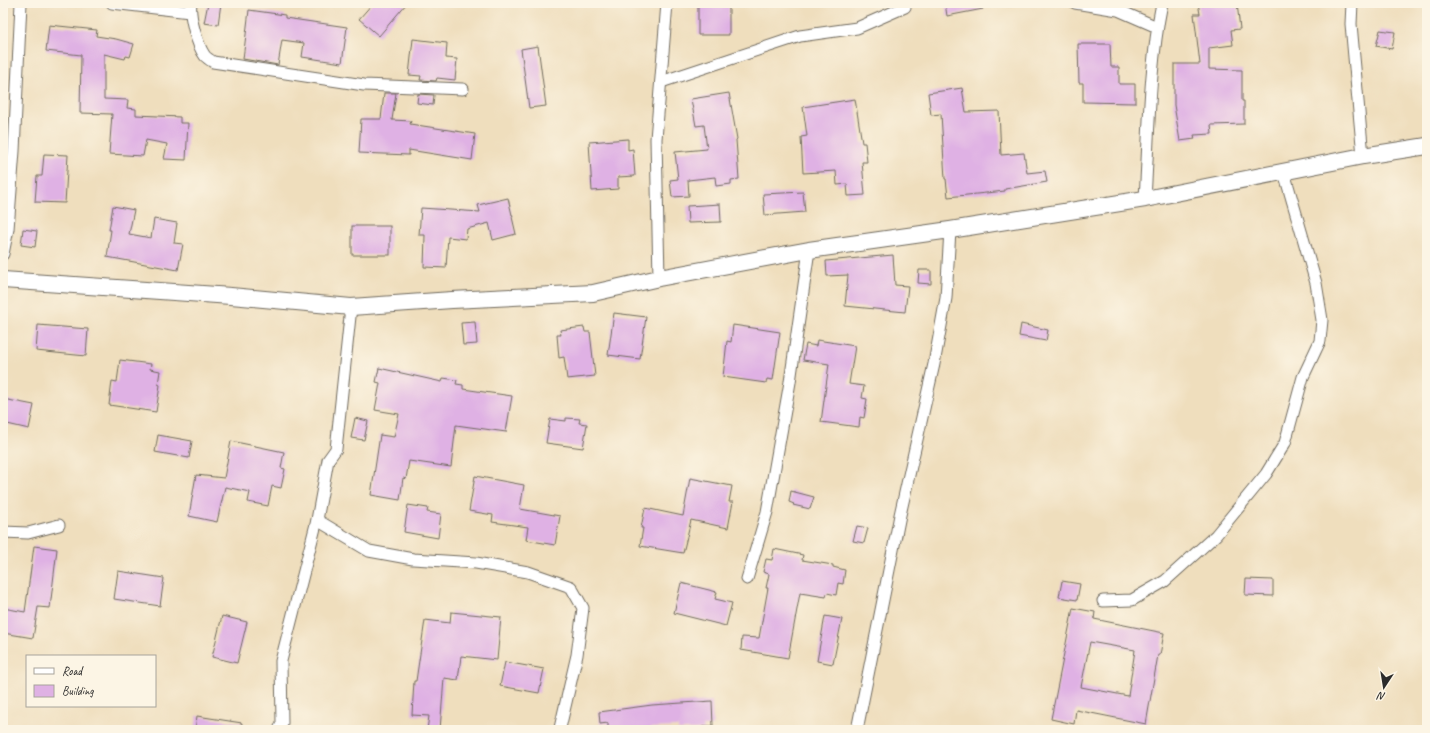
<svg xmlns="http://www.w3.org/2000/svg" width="1430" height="733" viewBox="0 0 1430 733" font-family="Caveat,sans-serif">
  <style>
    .building { fill: #dfb1e4; fill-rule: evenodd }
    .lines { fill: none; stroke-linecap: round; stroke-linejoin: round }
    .street-casing { stroke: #706a5e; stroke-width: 13 }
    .secondary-casing { stroke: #706a5e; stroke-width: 18 }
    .street { stroke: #fff; stroke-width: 11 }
    .secondary { stroke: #fff; stroke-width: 16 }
  </style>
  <rect width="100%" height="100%" fill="#fcf5e5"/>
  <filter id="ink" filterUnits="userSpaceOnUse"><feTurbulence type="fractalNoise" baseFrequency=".025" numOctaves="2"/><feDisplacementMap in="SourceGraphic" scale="8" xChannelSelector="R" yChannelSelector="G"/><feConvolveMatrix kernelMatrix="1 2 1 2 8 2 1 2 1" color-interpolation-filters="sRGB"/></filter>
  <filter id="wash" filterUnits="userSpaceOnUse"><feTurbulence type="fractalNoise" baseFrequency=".012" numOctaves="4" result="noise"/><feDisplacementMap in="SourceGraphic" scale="16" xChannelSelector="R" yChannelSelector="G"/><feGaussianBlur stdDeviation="0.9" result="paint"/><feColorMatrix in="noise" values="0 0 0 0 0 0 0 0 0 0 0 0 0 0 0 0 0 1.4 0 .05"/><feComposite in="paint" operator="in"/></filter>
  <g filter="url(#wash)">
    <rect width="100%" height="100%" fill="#efdebd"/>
    <g id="blocks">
      <g class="building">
        <polygon points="208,3 221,3 218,25 204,23"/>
        <polygon points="373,3 407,3 379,36 359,19"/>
        <polygon points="705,3 729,4 729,35 698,35 698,4"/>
        <polygon points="945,3 982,3 983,9 947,16"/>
        <polygon points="1198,3 1237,3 1240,29 1231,30 1233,45 1209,48 1209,69 1242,70 1242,101 1244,101 1244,124 1211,125 1212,134 1194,135 1195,139 1180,141 1174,105 1174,64 1200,64 1194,14 1200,14"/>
        <polygon points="249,10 285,15 285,18 347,27 342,63 302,57 304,43 282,40 278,65 243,59"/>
        <polygon points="49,25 97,30 96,36 116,39 134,44 130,57 126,56 125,59 104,54 104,99 128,100 127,108 136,109 136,115 180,117 180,123 188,123 186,160 164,159 167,144 146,140 143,156 109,154 112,114 80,113 81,55 46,51"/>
        <polygon points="1380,30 1395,32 1392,49 1376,46"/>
        <polygon points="413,39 447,43 446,58 457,59 455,80 437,78 436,81 420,80 421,76 409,75"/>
        <polygon points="1078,44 1110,44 1111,67 1119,67 1119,84 1135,84 1135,103 1083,102 1083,83 1079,83"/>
        <polygon points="538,46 546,106 529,108 521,49"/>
        <polygon points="962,88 966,112 999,111 1001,155 1024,153 1027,173 1045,171 1047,182 1005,189 1005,191 948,197 946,179 945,179 941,114 931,115 928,93"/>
        <polygon points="384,93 396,93 392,120 411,121 410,124 475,134 472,160 409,150 409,155 359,153 361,119 381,119"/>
        <polygon points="729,93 737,139 736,140 739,179 731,180 731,184 716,186 715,177 688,180 689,196 672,197 670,180 678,179 675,152 707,149 704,125 696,126 691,99"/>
        <polygon points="418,94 434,95 433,105 417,103"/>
        <polygon points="855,99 862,143 865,143 867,162 862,162 865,195 848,196 847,184 837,185 836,171 803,173 801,137 807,136 803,107"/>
        <polygon points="628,139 628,150 633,149 635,176 618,177 618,189 592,191 589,142"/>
        <polygon points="44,154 68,155 65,203 35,202 37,176 42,176"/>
        <polygon points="803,192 805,212 765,215 763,194"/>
        <polygon points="508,198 512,215 513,215 512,217 516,234 493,240 489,223 467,229 466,239 448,237 446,268 424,267 425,235 419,235 421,208 480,212 478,205"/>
        <polygon points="720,204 721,222 688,223 687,206"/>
        <polygon points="113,206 134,210 129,234 151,238 154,219 177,223 174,243 183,244 178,270 107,257 111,230 109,230"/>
        <rect x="352" y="226" width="38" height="29"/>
        <polygon points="23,229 37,231 35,247 21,245"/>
        <polygon points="893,255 895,285 908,286 905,312 845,306 848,275 827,276 826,261"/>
        <polygon points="919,270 931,270 931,284 918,283"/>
        <polygon points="614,313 646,317 640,359 608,355"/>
        <polygon points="475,322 477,344 463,345 461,323"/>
        <polygon points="1021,324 1048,330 1046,341 1019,336"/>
        <polygon points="38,325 88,329 86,356 36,351"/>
        <polygon points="733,325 780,332 773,380 767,379 766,383 723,377 727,341 731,342"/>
        <polygon points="584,327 585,332 590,332 595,376 567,379 564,357 559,358 557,335 561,335 560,330"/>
        <polygon points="817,340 855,346 849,384 864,386 862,398 867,399 864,418 860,417 859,427 821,422 829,364 803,360 806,344 816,346"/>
        <polygon points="120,360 151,364 150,369 160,371 158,384 160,385 156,412 109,405 112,381 117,382"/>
        <polygon points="379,368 442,382 443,378 457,380 456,384 463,385 463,389 512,396 506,432 456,425 451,467 409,461 406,479 403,478 400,500 371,495 380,435 394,437 399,414 375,410 380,383 376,382"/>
        <polygon points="3,399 34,405 29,429 3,423"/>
        <polygon points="355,418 368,421 364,440 351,438"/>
        <polygon points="566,418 580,419 579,423 587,424 583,448 546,443 550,419 566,421"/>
        <polygon points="158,435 192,441 189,458 155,452"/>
        <polygon points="231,441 284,452 281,468 285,469 281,488 272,486 268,506 248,502 250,492 225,487 217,522 189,516 196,475 224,478"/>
        <polygon points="475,476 524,485 520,509 560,516 555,545 526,540 528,527 492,522 493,515 469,511"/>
        <polygon points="690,478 732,486 729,502 733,502 728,528 691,520 683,553 640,546 643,528 641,528 645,508 683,516"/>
        <polygon points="791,491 814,497 810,509 793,505 794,504 789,502"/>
        <polygon points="408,505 428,508 427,512 441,514 438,538 404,532"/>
        <polygon points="857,526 868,528 864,543 853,541"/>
        <polygon points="34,546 57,549 50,608 38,607 33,638 3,633 3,608 25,612"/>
        <polygon points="774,549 803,555 802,560 833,565 833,567 845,570 843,584 838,583 836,595 827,593 826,597 800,593 788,658 741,650 742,637 759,638 768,588 766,588 769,574 763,572 766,559 772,560"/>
        <polygon points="118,571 164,578 160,606 114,599"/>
        <polygon points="1246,579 1273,580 1273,596 1245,595"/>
        <polygon points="1062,581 1080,584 1077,600 1059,597"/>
        <polygon points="681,583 717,592 715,599 732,603 726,626 674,613"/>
        <path d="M1073,608L1095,612L1094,619L1164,633L1160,655H1158L1146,724L1076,710L1074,724L1051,719ZM1090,642L1135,650L1128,696L1081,687Z"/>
        <polygon points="451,612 501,617 497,660 461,656 458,680 444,678 440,730 427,730 429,716 412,715 414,681 416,681 425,620 450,623"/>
        <polygon points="222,616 247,622 237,663 212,657"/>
        <polygon points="825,616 842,619 833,664 817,661"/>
        <polygon points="505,662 544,669 539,693 500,686"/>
        <polygon points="712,701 713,726 703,726 704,730 678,730 678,727 650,728 650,730 608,730 608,723 600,724 599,712 652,705"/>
        <polygon points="197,716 242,723 241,730 195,730"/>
      </g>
    </g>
  </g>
  <g filter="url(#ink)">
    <use href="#blocks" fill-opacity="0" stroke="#706a5e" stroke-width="1"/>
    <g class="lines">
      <defs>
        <g id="street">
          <polyline points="112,3 190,12"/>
          <path d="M191,3C189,16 197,45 205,56C207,58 210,60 213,62L364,85L463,89"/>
          <polyline points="1075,3 1118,10 1157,27"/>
          <polyline points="1352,3 1351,24 1363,156"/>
          <polyline points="661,82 800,36 857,28 905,7"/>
          <path d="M1145,199C1149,134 1149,67 1162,3"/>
          <polyline points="3,254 8,229 14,151 21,3"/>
          <polyline points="659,278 656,139 667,3"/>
          <polyline points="317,520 369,551 413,559 476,563 528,572 571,587 583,608 577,655 560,728 560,730"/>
          <polyline points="3,532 28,533 59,525"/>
          <polyline points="747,579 767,512 790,382 809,250"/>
          <polyline points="1103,601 1132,600 1165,581 1216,535 1266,474 1285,443 1303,377 1320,341 1322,320 1316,283 1284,172"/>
          <polyline points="279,730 282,723 281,661 317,520 328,460 336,449 351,307"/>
          <polyline points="857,730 900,515 934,364 946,298 950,230"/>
        </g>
        <polyline id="secondary" points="3,280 231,296 351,307 452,300 593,293 659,278 809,250 950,230 1145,199 1363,156 1427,146"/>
      </defs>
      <use href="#street" class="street-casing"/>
      <use href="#secondary" class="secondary-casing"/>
      <use href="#street" class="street"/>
      <use href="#secondary" class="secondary"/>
    </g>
  </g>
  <rect width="1430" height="733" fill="none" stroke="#fcf5e5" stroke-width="16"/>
  <rect x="26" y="655" width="130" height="52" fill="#fcf5e5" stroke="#a8a49b"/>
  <rect x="34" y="668" width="20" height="6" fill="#ffffff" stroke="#a8a49b"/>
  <text x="62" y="675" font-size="12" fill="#2b2b2b">Road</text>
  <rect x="34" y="685" width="20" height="12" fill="#dfb1e4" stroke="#a8a49b"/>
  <text x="62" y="695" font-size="12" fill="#2b2b2b">Building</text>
  <g transform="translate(1384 687) rotate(192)" stroke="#fcf5e5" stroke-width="3" paint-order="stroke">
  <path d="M0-3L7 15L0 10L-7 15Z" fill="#2b2b2b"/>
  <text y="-6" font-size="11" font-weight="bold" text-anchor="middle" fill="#2b2b2b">N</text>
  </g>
</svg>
